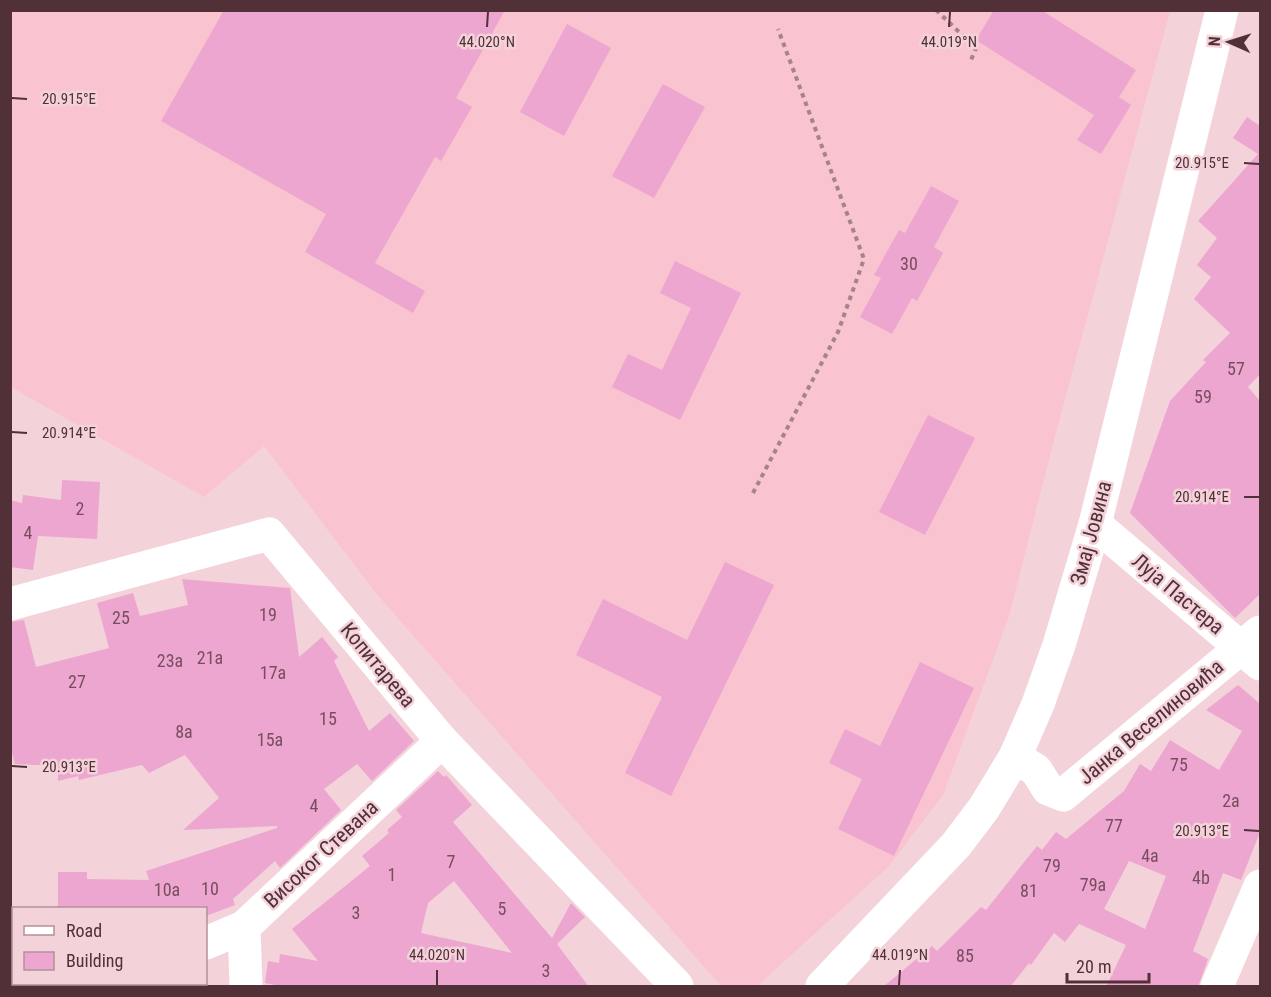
<svg xmlns="http://www.w3.org/2000/svg" width="1271" height="997" viewBox="0 0 1271 997" font-family="'Roboto Condensed',sans-serif">
  <style>
    .built { fill: #f9c3cf }
    .building { fill: #eca6cf; fill-rule: evenodd }
    .lines { fill: none; stroke-linecap: round; stroke-linejoin: round }
    .path { stroke: #a4838b; stroke-width: 4; stroke-dasharray: 4.5 4.5; stroke-linecap: butt }
    .street { stroke: #fff; stroke-width: 33 }
    .secondary { stroke: #fff; stroke-width: 33 }
    .ticks { fill: none; stroke: #513038; stroke-width: 2 }
    .labels { text-anchor: middle; stroke-width: 5; stroke-linejoin: round; paint-order: stroke }
    .number-label { font-size: 18px; fill: #784e5e }
    .street-label { font-size: 21px; fill: #513038; stroke: #f4d2da }
    .ticks-label { font-size: 15px; text-anchor: middle; fill: #513038; stroke: #f4d2da; stroke-width: 5; stroke-linejoin: round; paint-order: stroke }
  </style>
  <rect width="100%" height="100%" fill="#f4d2da"/>
  <polygon class="built" points="11,11 1170,11 1055,436 1009,616 943,795 888,867 757,986 721,986 375,592 264,446 204,497 11,387"/>
  <g class="building">
    <polygon points="224,10 505,10 456,98 472,107 441,161 435,157 375,263 425,291 413,313 305,252 326,214 161,121"/>
    <polygon points="994,10 1041,10 1136,70 1119,97 1131,105 1101,154 1077,140 1094,115 976,40"/>
    <polygon points="567,24 611,48 564,136 520,112"/>
    <polygon points="663,84 705,107 654,198 612,176"/>
    <polygon points="1247,117 1260,126 1260,374 1248,387 1260,401 1260,594 1235,618 1130,513 1170,401 1206,362 1203,360 1230,333 1194,299 1211,277 1197,265 1217,238 1198,221 1258,154 1233,138"/>
    <polygon points="931,186 959,201 934,247 943,253 917,301 912,298 892,334 860,317 881,278 874,275 899,230 905,233"/>
    <polygon points="675,261 741,293 680,420 612,387 628,354 662,370 691,308 660,293"/>
    <polygon points="928,415 975,438 925,535 879,512"/>
    <polygon points="62,480 100,482 97,539 38,536 33,570 10,567 10,500 22,503 23,495 61,500"/>
    <polygon points="725,562 774,585 671,796 625,773 662,697 576,655 603,599 687,640"/>
    <polygon points="182,579 290,588 299,657 322,637 338,657 334,661 369,731 390,713 414,741 372,781 357,764 324,789 341,810 280,868 275,861 233,899 235,905 206,916 206,909 58,909 58,872 87,872 87,879 149,880 146,871 277,828 277,826 183,830 219,798 185,755 149,773 142,765 79,780 78,776 58,781 58,766 15,764 10,745 10,622 24,620 36,667 109,648 97,603 133,593 140,616 188,605"/>
    <polygon points="920,662 974,688 894,856 838,829 862,779 829,763 845,729 880,746"/>
    <path d="M1238,685L1259,703L1260,701V832L1241,880L1223,873L1193,951L1208,959L1198,987H1106L1126,945L1079,924L1065,942L1054,933L1031,965L1029,963L1010,987H883L932,946L937,951L981,907L986,910L1037,846L1042,850L1056,832L1066,839L1124,791L1140,764L1151,771L1170,740L1219,770L1242,731L1206,710ZM1129,861L1166,876L1145,929L1104,909Z"/>
    <path d="M438,771L444,777L446,775L472,805L453,822L552,938L571,903L585,917L557,944L589,987H285L265,983L268,961L279,963L280,954L318,961L292,929L370,866L362,856L389,833L387,830L402,817L396,810ZM454,881L512,953L421,933L428,903Z"/>
  </g>
  <g class="lines">
    <g class="path">
      <polyline points="936,10 976,48 971,60"/>
      <polyline points="753,493 838,332 864,259 778,29"/>
    </g>
    <g class="street">
      <polyline points="1095,524 1260,664"/>
      <polyline points="10,604 269,534 442,741 677,986"/>
      <polyline points="1015,757 1036,770 1048,789 1063,795 1260,632"/>
      <polyline points="206,943 244,927"/>
      <polyline points="102,986 109,984"/>
      <polyline points="246,986 244,927 442,741"/>
      <polyline points="1217,986 1260,886"/>
    </g>
    <polyline class="secondary" points="822,986 956,845 984,808 1015,757 1038,704 1059,645 1095,524 1222,10"/>
  </g>
  <path class="ticks" d="M487,27L488,12M949,27L950,12M12,98L27,99M1244,163L1259,164M12,432L27,433M1244,497H1259M12,766L27,767M1244,830L1259,831M437,985V970M899,985L900,970"/>
  <g class="labels">
    <g class="number-label">
      <text x="909" y="270">30</text>
      <text x="1236" y="375">57</text>
      <text x="1203" y="403">59</text>
      <text x="80" y="515">2</text>
      <text x="28" y="539">4</text>
      <text x="268" y="621">19</text>
      <text x="121" y="624">25</text>
      <text x="210" y="664">21a</text>
      <text x="170" y="667">23a</text>
      <text x="273" y="679">17a</text>
      <text x="77" y="688">27</text>
      <text x="328" y="725">15</text>
      <text x="184" y="738">8a</text>
      <text x="270" y="746">15a</text>
      <text x="1179" y="771">75</text>
      <text x="1231" y="807">2a</text>
      <text x="314" y="812">4</text>
      <text x="1114" y="832">77</text>
      <text x="1150" y="862">4a</text>
      <text x="451" y="868">7</text>
      <text x="1052" y="872">79</text>
      <text x="392" y="881">1</text>
      <text x="1201" y="884">4b</text>
      <text x="1093" y="891">79a</text>
      <text x="210" y="895">10</text>
      <text x="167" y="896">10a</text>
      <text x="1029" y="897">81</text>
      <text x="502" y="915">5</text>
      <text x="356" y="919">3</text>
      <text x="965" y="962">85</text>
      <text x="546" y="977">3</text>
    </g>
    <g class="street-label">
      <text transform="translate(1091 533) rotate(-75)" y="7">Змај Јовина</text>
      <text transform="translate(1178 594) rotate(40)" y="7">Луја Пастера</text>
      <text transform="translate(378 665) rotate(50)" y="7">Копитарева</text>
      <text transform="translate(1151 722) rotate(-40)" y="7">Јанка Веселиновића</text>
      <text transform="translate(321 854) rotate(-43)" y="7">Високог Стевана</text>
    </g>
  </g>
  <g class="ticks-label">
    <text x="487" y="47">44.020°N</text>
    <text x="949" y="47">44.019°N</text>
    <text x="69" y="104">20.915°E</text>
    <text x="1202" y="168">20.915°E</text>
    <text x="69" y="438">20.914°E</text>
    <text x="1202" y="502">20.914°E</text>
    <text x="69" y="772">20.913°E</text>
    <text x="1202" y="836">20.913°E</text>
    <text x="437" y="960">44.020°N</text>
    <text x="900" y="960">44.019°N</text>
  </g>
  <rect width="1271" height="997" fill="none" stroke="#513038" stroke-width="24"/>
  <rect x="12" y="907" width="195" height="78" fill="#f4d2da" stroke="#b39199" stroke-width="1.5"/>
  <rect x="24" y="926" width="30" height="9" fill="#ffffff" stroke="#b39199" stroke-width="1.5"/>
  <text x="66" y="937" font-size="18" fill="#513038">Road</text>
  <rect x="24" y="952" width="30" height="18" fill="#eca6cf" stroke="#b39199" stroke-width="1.5"/>
  <text x="66" y="967" font-size="18" fill="#513038">Building</text>
  <g transform="translate(1229 42) rotate(273)" stroke="#f4d2da" stroke-width="4.5" paint-order="stroke">
  <path d="M0-4.5L10 22L0 15L-10 22Z" fill="#513038"/>
  <text y="-9" font-size="16" font-weight="bold" text-anchor="middle" fill="#513038">N</text>
  </g>
  <path d="M1067 973v9h82v-9" fill="none" stroke="#513038" stroke-width="3"/>
  <text x="1076" y="973" font-size="18" fill="#513038" stroke="#f4d2da" stroke-width="4.5" paint-order="stroke">20 m</text>
</svg>
